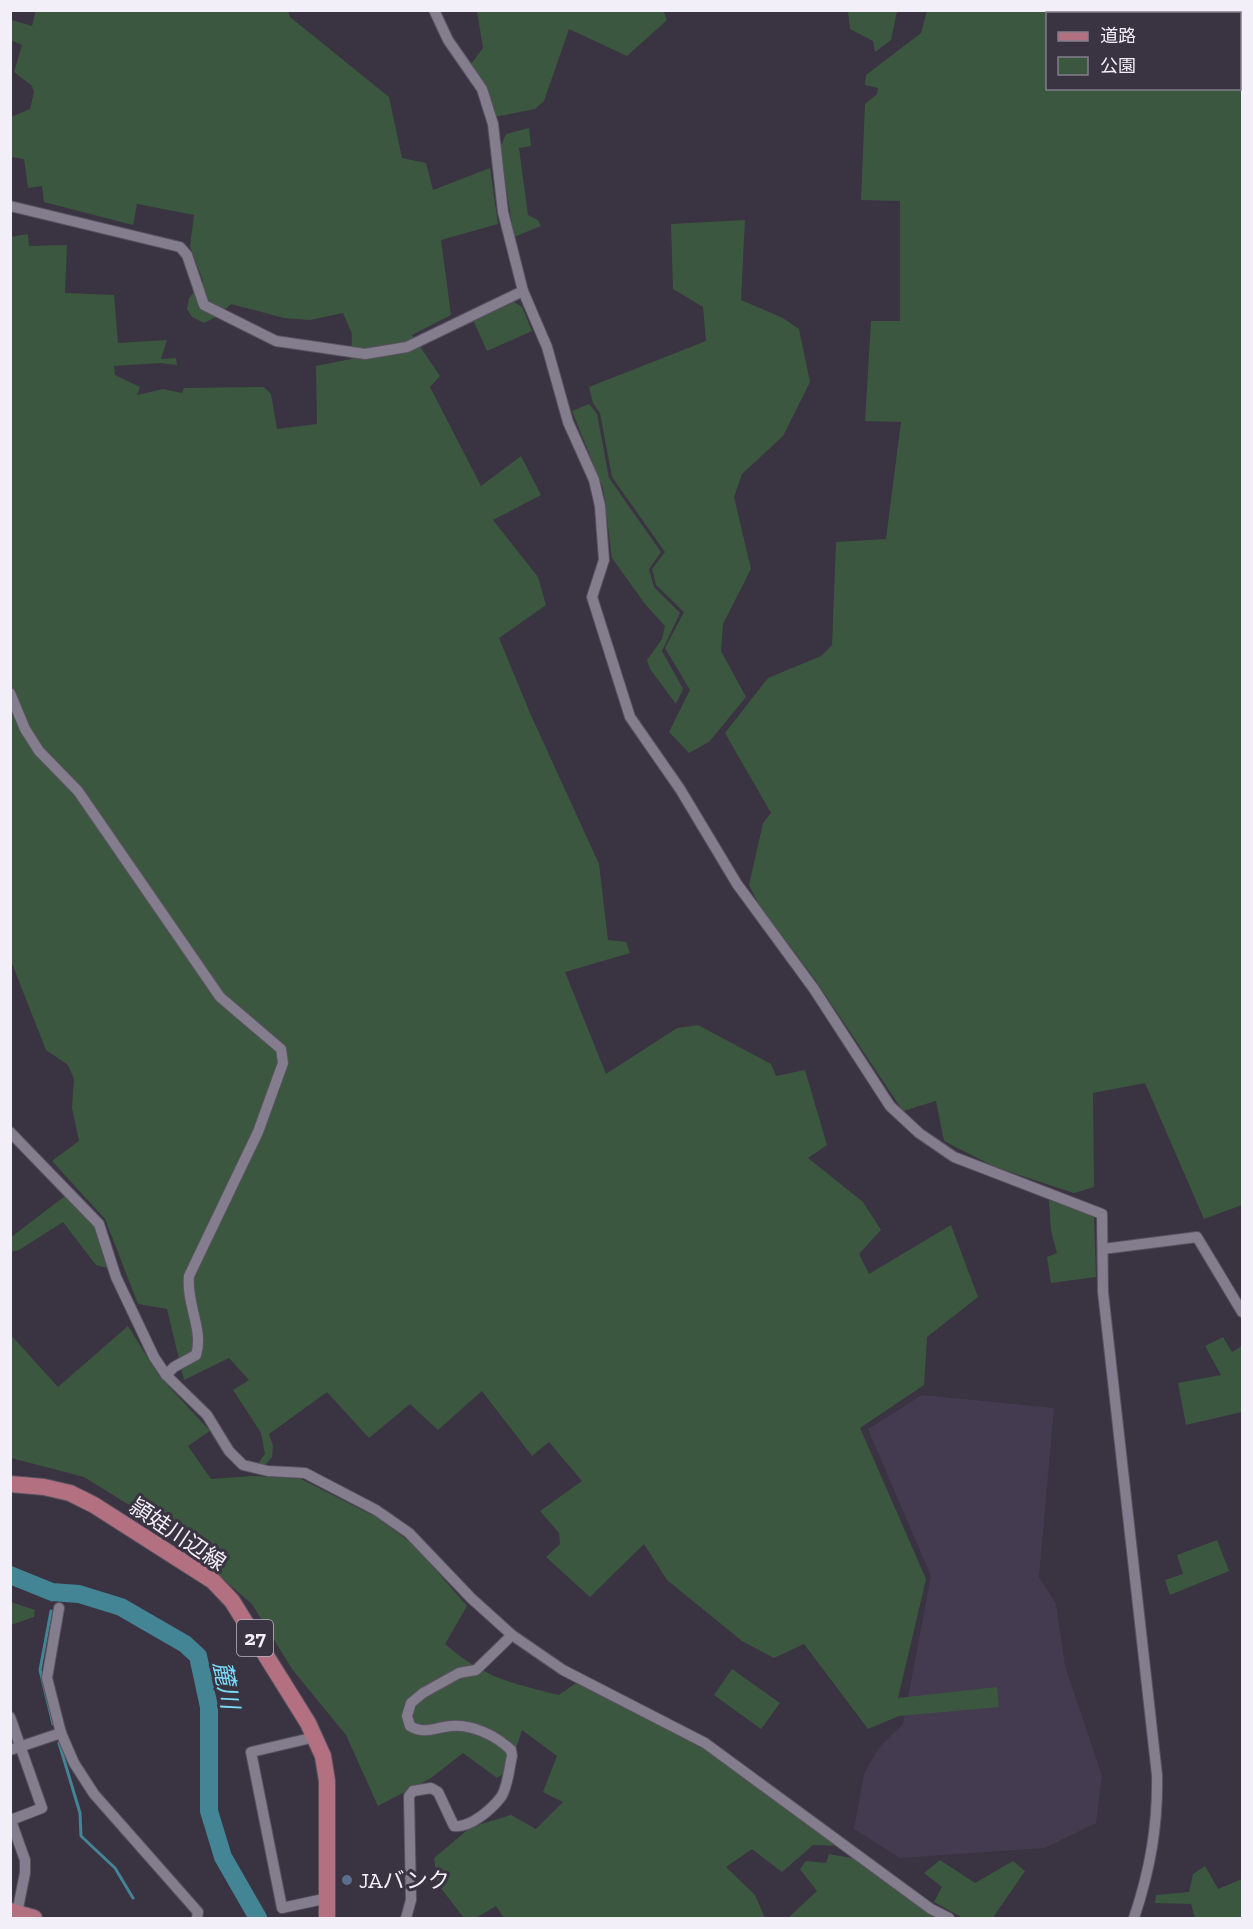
<svg xmlns="http://www.w3.org/2000/svg" width="1253" height="1929" viewBox="0 0 1253 1929" font-family="'Zilla Slab','Noto Sans JP',serif">
  <style>
    .built { fill: #453b50 }
    .green { fill: #3c573f; fill-rule: evenodd }
    .lines { fill: none; stroke-linecap: round; stroke-linejoin: round }
    .stream { stroke: #438495; stroke-width: 3 }
    .river { stroke: #438495; stroke-width: 18 }
    .minor-casing { stroke: #58525f; stroke-width: 12 }
    .primary-casing { stroke: #58525f; stroke-width: 18 }
    .minor { stroke: #847d8e; stroke-width: 10 }
    .primary { stroke: #b37081; stroke-width: 16 }
    .service-dot { fill: #5c6f8a; stroke: #3a3342; stroke-width: 2 }
    .labels { text-anchor: middle; stroke-width: 6; stroke-linejoin: round; paint-order: stroke }
    .shield { fill: #3a3342; stroke: #bcb7c2; stroke-width: 1.5 }
    .shield-label { font-size: 21px; font-weight: bold; fill: #f3eff9 }
    .street-label { font-size: 22px; fill: #f3eff9; stroke: #3a3342 }
    .poi-label { font-size: 22px; fill: #f3eff9; stroke: #3a3342; text-anchor: start }
    .water-label { font-size: 24px; font-style: italic; fill: #78dcf7; stroke: #3a3342 }
  </style>
  <rect width="100%" height="100%" fill="#3a3342"/>
  <polygon class="built" points="922,1395 1054,1408 1039,1577 1056,1604 1065,1666 1102,1776 1096,1823 1045,1848 900,1858 854,1829 864,1774 878,1749 903,1724 931,1576 868,1429"/>
  <g class="green">
    <polygon points="36,10 288,11 290,17 389,97 402,158 426,163 433,190 490,168 498,224 441,240 451,315 412,335 440,376 430,387 481,486 521,456 541,495 493,520 538,577 546,605 499,638 530,713 599,864 608,940 626,942 630,953 565,972 606,1074 677,1028 698,1025 771,1064 776,1076 805,1070 827,1145 808,1158 863,1202 881,1230 859,1254 869,1274 951,1225 978,1297 927,1337 924,1385 860,1428 926,1579 898,1698 997,1687 999,1707 899,1716 868,1729 804,1644 774,1658 742,1641 667,1580 644,1544 590,1597 546,1557 560,1544 559,1533 540,1511 582,1481 549,1442 532,1456 482,1391 438,1430 410,1404 369,1438 327,1392 269,1434 273,1446 272,1457 264,1466 257,1465 265,1454 261,1433 233,1390 249,1380 229,1358 184,1380 167,1309 138,1304 105,1219 52,1161 79,1141 72,1108 74,1079 68,1065 46,1050 11,961 10,237 28,234 29,246 67,245 65,293 114,295 118,343 167,340 161,359 176,358 177,365 160,363 114,366 115,375 140,387 137,395 163,389 182,393 184,388 264,387 271,394 277,429 317,424 316,366 351,359 352,334 343,313 310,320 284,318 231,304 216,317 204,323 192,317 187,309 189,298 203,281 190,246 194,215 137,204 133,225 44,202 42,186 28,188 24,159 11,157 11,117 30,109 34,92 32,86 14,72 22,45 11,40 12,20 32,26"/>
    <polygon points="663,10 667,20 627,56 569,29 544,101 535,109 494,117 487,86 471,64 483,48 477,11"/>
    <polygon points="848,11 897,11 891,40 875,52 873,41 850,29"/>
    <path d="M927,11H1242V1205L1204,1219L1145,1083L1093,1093L1094,1187L1074,1193L995,1167L944,1141L936,1101L903,1111L814,978L759,905L749,885L763,823L771,813L725,733L768,678L821,656L832,645L836,542L886,539L901,422L865,421L871,321H900V201L861,200L865,104L877,94L878,88L865,85L866,75L921,33ZM1048,14H1240V88H1048Z"/>
    <polygon points="529,128 531,146 519,148 528,215 538,220 541,226 514,237 500,148 506,134"/>
    <polygon points="745,220 741,300 783,318 799,329 810,382 783,436 742,474 734,497 751,569 723,624 721,651 746,697 709,742 689,753 669,732 690,690 665,648 684,612 656,585 652,569 665,552 612,477 600,413 593,403 589,387 706,341 703,307 673,289 671,224"/>
    <polygon points="514,302 522,307 532,331 487,351 473,320"/>
    <polygon points="589,404 597,414 609,478 661,552 649,569 654,587 680,613 662,651 683,689 676,704 650,669 647,660 662,639 665,626 645,604 612,558 603,488 572,411"/>
    <polygon points="65,1196 95,1228 107,1268 96,1265 63,1222 19,1250 11,1252 10,1238"/>
    <polygon points="1049,1200 1094,1216 1096,1277 1051,1283 1047,1257 1057,1253 1051,1231"/>
    <path d="M128,1326L159,1376L210,1431L188,1446L211,1479L252,1476L301,1479L378,1518L414,1545L467,1606L445,1644C486,1679 509,1682 559,1695L576,1683L706,1749L841,1846L813,1845L782,1872L752,1849L726,1867L755,1895L765,1918H504L496,1906L476,1918H464L437,1883L434,1858L471,1827L511,1815L536,1829L563,1802L543,1792L557,1756L522,1730L509,1770L497,1778L463,1753L431,1778L378,1806L346,1735L292,1669L252,1604L155,1521L84,1477L11,1458L10,1334L58,1387Z"/>
    <polygon points="1223,1337 1232,1352 1242,1346 1242,1412 1186,1425 1178,1383 1221,1375 1205,1346"/>
    <polygon points="1217,1540 1229,1571 1170,1595 1165,1580 1183,1574 1177,1555"/>
    <polygon points="11,1602 35,1610 34,1617 11,1625"/>
    <polygon points="732,1669 780,1703 761,1729 714,1695"/>
    <polygon points="829,1854 857,1859 943,1918 788,1918 817,1891 800,1869 806,1861 826,1863"/>
    <polygon points="940,1860 975,1883 1013,1861 1025,1871 994,1916 996,1918 963,1918 934,1902 942,1887 924,1873"/>
    <polygon points="1205,1866 1218,1889 1242,1879 1242,1918 1195,1918 1191,1904 1155,1903 1156,1895 1189,1892 1193,1874"/>
  </g>
  <g class="lines">
    <g class="stream">
      <polyline points="52,1592 52,1600"/>
      <polyline points="51,1611 40,1670 53,1724"/>
      <polyline points="59,1743 80,1813 81,1836 115,1868 133,1898"/>
    </g>
    <polyline class="river" points="10,1575 52,1592 79,1594 121,1607 185,1644 198,1656 209,1707 209,1811 223,1857 258,1918"/>
    <defs>
      <g id="minor">
        <path d="M434,10L448,40L482,89L493,124L503,212L523,291L547,347L568,422L594,480L600,506L604,560L592,597L630,717L680,789L737,884L814,989L890,1106L919,1133L954,1157L1102,1214L1103,1292L1157,1775C1158,1826 1150,1870 1134,1918"/>
        <polyline points="10,206 180,247 187,255 204,305 276,341 365,354 407,347 523,291"/>
        <path d="M10,693L25,729L39,751L78,791L220,997L281,1049L283,1063L258,1132L189,1276C186,1304 204,1330 196,1355L174,1367L166,1375"/>
        <polyline points="10,1132 99,1224 116,1277 154,1357 166,1375 207,1415 229,1451 243,1465 268,1471 305,1473 376,1510 409,1533 471,1598 512,1635 563,1670 705,1743 931,1909 949,1918"/>
        <polyline points="1103,1249 1197,1237 1242,1312"/>
        <polyline points="59,1608 47,1678 61,1733"/>
        <polyline points="10,1717 42,1808 11,1820"/>
        <polyline points="315,1737 251,1752 282,1908 328,1898"/>
        <polyline points="10,1750 61,1733 74,1763 94,1794 198,1912 197,1918"/>
        <polyline points="10,1818 25,1860 25,1873 17,1913"/>
        <path d="M406,1918L411,1900L409,1796L413,1791L431,1788L438,1792L454,1826C470,1828 491,1810 501,1797C508,1787 509,1768 512,1756L511,1750C496,1736 473,1724 451,1726C437,1727 424,1735 410,1726L407,1716L411,1703L423,1693L459,1673L476,1670L512,1635"/>
      </g>
      <g id="primary">
        <polyline points="10,1484 44,1487 70,1493 94,1505 213,1581 232,1601 308,1723 323,1756 327,1781 327,1918"/>
        <polyline points="10,1911 34,1918"/>
      </g>
    </defs>
    <use href="#minor" class="minor-casing"/>
    <use href="#primary" class="primary-casing"/>
    <use href="#minor" class="minor"/>
    <use href="#primary" class="primary"/>
  </g>
  <circle class="service-dot" cx="347" cy="1880" r="6"/>
  <g class="labels">
    <rect class="shield" x="237" y="1620" width="36" height="36" rx="4.5"/>
    <g class="shield-label">
      <text x="255" y="1645">27</text>
    </g>
    <g class="street-label">
      <text transform="translate(178 1534) rotate(34)" y="8">頴娃川辺線</text>
    </g>
    <g class="poi-label">
      <text x="359" y="1888">JAバンク</text>
    </g>
    <g class="water-label">
      <text transform="translate(226 1685) rotate(79)" y="8">麓川</text>
    </g>
  </g>
  <rect width="1253" height="1929" fill="none" stroke="#f3eff9" stroke-width="24"/>
  <rect x="1046" y="12" width="195" height="78" fill="#3a3342" stroke="#847e8b" stroke-width="1.5"/>
  <rect x="1058" y="32" width="30" height="9" fill="#b37081" stroke="#847e8b" stroke-width="1.5"/>
  <text x="1100" y="42" font-size="18" fill="#f3eff9">道路</text>
  <rect x="1058" y="57" width="30" height="18" fill="#3c573f" stroke="#847e8b" stroke-width="1.5"/>
  <text x="1100" y="72" font-size="18" fill="#f3eff9">公園</text>
</svg>
